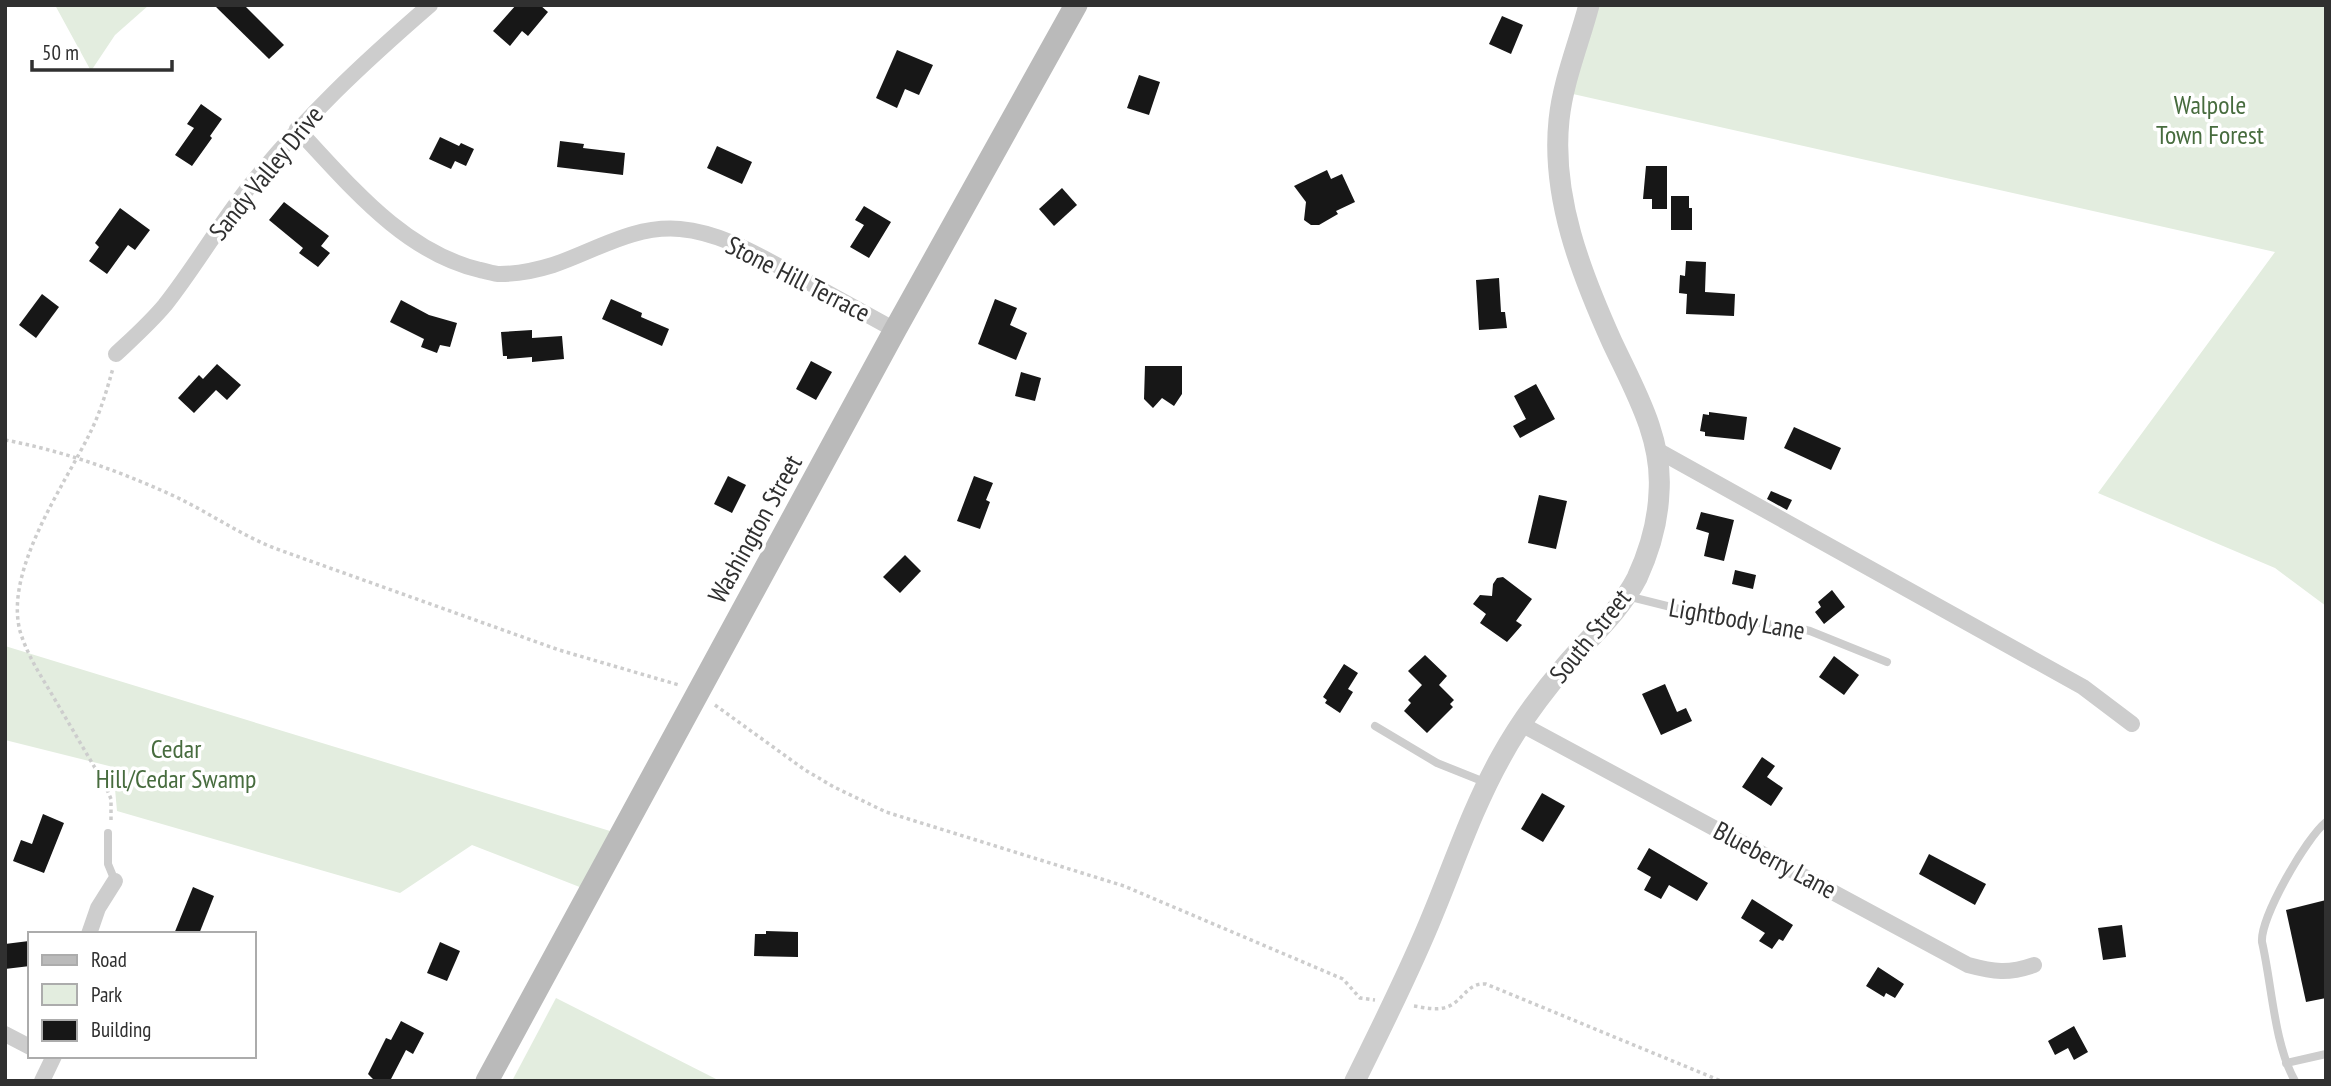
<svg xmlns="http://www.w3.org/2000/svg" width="2331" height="1086" viewBox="0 0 2331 1086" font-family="'PT Sans Narrow',sans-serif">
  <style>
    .green { fill: #e3eddf }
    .building { fill: #171717 }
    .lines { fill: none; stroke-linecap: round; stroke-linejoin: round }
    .path { stroke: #cdcdcd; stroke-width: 3.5; stroke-dasharray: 3.5 3.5; stroke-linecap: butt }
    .service { stroke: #cdcdcd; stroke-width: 8 }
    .minor { stroke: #cdcdcd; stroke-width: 16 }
    .tertiary { stroke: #cdcdcd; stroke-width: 21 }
    .secondary { stroke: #bababa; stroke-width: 23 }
    .labels { text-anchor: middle; stroke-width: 7; stroke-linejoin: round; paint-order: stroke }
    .park-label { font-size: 26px; fill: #476c3e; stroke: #fff }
    .street-label { font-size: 26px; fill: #303030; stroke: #fff }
  </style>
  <rect width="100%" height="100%" fill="#fff"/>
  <g class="green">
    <polygon points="55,5 149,5 115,35 91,71"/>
    <polygon points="1589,5 2326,5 2326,606 2275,568 2098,493 2275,252 1564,92"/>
    <polygon points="5,646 610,831 595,893 472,845 400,893 117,811 113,767 5,740"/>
    <polygon points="556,998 720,1081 512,1081"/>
  </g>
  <g class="building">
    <polygon points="214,5 244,5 284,45 269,59"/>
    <polygon points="516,5 540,5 548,12 528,36 522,31 510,46 493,31"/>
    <polygon points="1502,16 1523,25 1511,54 1489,44"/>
    <polygon points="897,50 933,65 919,95 905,89 897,108 876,98"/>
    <polygon points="1139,75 1160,82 1149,115 1127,108"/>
    <polygon points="201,104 222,119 210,136 212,138 192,166 175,155 194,128 187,124"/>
    <polygon points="440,137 459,146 461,143 474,149 466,166 455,161 451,169 429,159"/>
    <polygon points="560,141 584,144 583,148 625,153 623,175 557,167"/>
    <polygon points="717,146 752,162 742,184 707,168"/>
    <polygon points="1646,166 1667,166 1667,209 1652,209 1652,199 1643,199"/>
    <polygon points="1327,170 1331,179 1342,174 1355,202 1336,211 1338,214 1319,225 1311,225 1304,220 1306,202 1294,186"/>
    <polygon points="1062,188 1077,205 1054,226 1039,209"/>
    <polygon points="1671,196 1689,196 1689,208 1692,208 1692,230 1671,230"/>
    <polygon points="284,202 329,236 321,246 330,253 318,267 299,253 303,248 269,220"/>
    <polygon points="864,206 891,222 869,258 850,247 864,225 855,220"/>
    <polygon points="120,208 150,230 135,250 128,245 107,274 89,261 99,247 95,243"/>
    <polygon points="1686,261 1706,262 1705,292 1735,294 1734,316 1686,314 1687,294 1679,293 1680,275 1685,276"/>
    <polygon points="1499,278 1501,312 1505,312 1507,328 1479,330 1476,280"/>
    <polygon points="42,294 59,307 36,338 19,325"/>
    <polygon points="611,299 642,313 641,317 669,329 662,346 602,319"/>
    <polygon points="995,299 1017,308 1010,325 1027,333 1016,360 978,344"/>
    <polygon points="401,300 429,315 457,323 450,347 440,345 437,353 421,347 424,339 390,322"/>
    <polygon points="532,330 532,338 562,336 564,359 532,362 532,357 507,359 507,356 503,356 501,332"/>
    <polygon points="811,361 832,372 816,400 796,389"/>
    <polygon points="217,364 241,385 227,400 216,390 194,413 178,398 199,375 203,379"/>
    <polygon points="1145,366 1182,366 1182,394 1174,406 1162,398 1153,408 1144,399"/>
    <polygon points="1021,372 1041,378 1035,401 1015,396"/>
    <polygon points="1536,384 1555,419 1520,438 1513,426 1526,419 1514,396"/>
    <polygon points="1709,412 1747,417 1744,440 1705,436 1705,432 1700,431 1703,414 1709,415"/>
    <polygon points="1794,427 1841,448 1831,470 1784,448"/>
    <polygon points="728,476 746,485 732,513 714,504"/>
    <polygon points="974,476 993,483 986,500 990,502 980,529 957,521"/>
    <polygon points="1771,491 1792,500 1787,510 1767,499"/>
    <polygon points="1539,495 1567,501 1556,549 1528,543"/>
    <polygon points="1701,512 1734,520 1724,561 1704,556 1709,533 1696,529"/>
    <polygon points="905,555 921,571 900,593 883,577"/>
    <polygon points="1735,570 1756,575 1753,589 1732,584"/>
    <polygon points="1503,577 1532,599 1516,621 1522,625 1507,642 1480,623 1486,614 1473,604 1480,595 1492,596 1493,584 1497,578"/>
    <polygon points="1832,590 1845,607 1824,624 1815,612 1821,607 1818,602"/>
    <polygon points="1425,655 1447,676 1439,685 1454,700 1450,704 1453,707 1427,733 1404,711 1411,703 1408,700 1422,685 1408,671"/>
    <polygon points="1834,656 1859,675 1844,695 1819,677"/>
    <polygon points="1344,664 1358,673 1348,689 1353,692 1340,713 1325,703 1327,700 1323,697"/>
    <polygon points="1665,684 1677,712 1686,708 1692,721 1661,735 1642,694"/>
    <polygon points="1762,757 1775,766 1767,777 1783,788 1771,806 1742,787"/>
    <polygon points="1542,793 1565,806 1543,842 1521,829"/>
    <polygon points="43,814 64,823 44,873 13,861 21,840 32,844"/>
    <polygon points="1649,848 1708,883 1697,901 1669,885 1661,899 1644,890 1651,877 1637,869"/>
    <polygon points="1929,854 1986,884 1975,905 1919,874"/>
    <polygon points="193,887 214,896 199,934 174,934"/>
    <polygon points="1752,899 1793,925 1783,941 1779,939 1772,949 1759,941 1765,933 1741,918"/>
    <polygon points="2326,900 2326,998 2306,1002 2286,910"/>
    <polygon points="2122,925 2126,957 2103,960 2098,928"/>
    <polygon points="766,931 798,932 798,957 754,956 755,934 766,934"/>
    <polygon points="29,941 30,966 5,969 5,944"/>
    <polygon points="440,942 460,951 447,981 427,973"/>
    <polygon points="1878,967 1904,984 1895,998 1886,993 1884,997 1866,986"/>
    <polygon points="401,1021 424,1033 413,1054 406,1050 390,1081 375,1081 368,1074 386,1038 391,1040"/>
    <polygon points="2074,1026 2088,1052 2074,1060 2068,1048 2055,1055 2048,1041"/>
  </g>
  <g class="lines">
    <g class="path">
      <path d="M5,440C64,451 119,471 174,496C208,512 239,534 274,548L559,650L679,685"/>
      <polyline points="715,705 805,770 834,787 886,812 1124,886 1343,979 1360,998 1375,1000"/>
      <path d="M111,820V799L105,785C88,756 71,727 54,698C41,676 27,655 20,631C4,570 64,486 90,433C100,413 107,390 113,368"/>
      <path d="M1414,1006C1427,1008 1441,1012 1453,1004C1466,995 1469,983 1486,984L1721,1081"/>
    </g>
    <g class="service">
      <polyline points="1627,596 1719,619 1794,627 1810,631 1887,662"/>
      <polyline points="1375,726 1437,763 1487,783"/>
      <polyline points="108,833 108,864 115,881"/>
      <polyline points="2286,1063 2326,1054"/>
      <path d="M2295,1081C2274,1044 2272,985 2262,942C2260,918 2306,838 2326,822"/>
    </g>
    <g class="minor">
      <path d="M297,129C349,184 403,252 480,270C486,271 494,274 500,274C517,274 537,270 553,265C595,251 633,225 680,229C723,233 759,256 797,276C830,294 862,312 895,330"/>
      <path d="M116,354C133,338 150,323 165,305C195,267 219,225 249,187C304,118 363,63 430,5"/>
      <polyline points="1657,450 2083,687 2132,724"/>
      <path d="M1521,724L1968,965C1994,972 2008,974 2034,965"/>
      <polyline points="89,934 98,908 115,881"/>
      <polyline points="5,1034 30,1047"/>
      <polyline points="42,1081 54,1056"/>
    </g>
    <path class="tertiary" d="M1355,1081C1382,1026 1410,971 1433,914C1455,861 1473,807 1501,757C1519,724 1542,693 1566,665C1590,637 1620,611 1637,578C1649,552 1658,521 1659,492C1663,438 1634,389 1612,342C1581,273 1551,197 1559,120C1563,81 1579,43 1589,5"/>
    <polyline class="secondary" points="487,1081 895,330 1076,5"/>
  </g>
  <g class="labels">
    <g class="park-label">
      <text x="2210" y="114">Walpole<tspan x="2210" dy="30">Town Forest</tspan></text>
      <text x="176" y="758">Cedar<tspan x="176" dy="30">Hill/Cedar Swamp</tspan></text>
    </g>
    <g class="street-label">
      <text transform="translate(266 173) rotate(-51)" y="9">Sandy Valley Drive</text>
      <text transform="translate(798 279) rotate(27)" y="9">Stone Hill Terrace</text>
      <text transform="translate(755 529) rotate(-61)" y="9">Washington Street</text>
      <text transform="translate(1737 619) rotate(10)" y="9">Lightbody Lane</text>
      <text transform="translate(1590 636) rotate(-51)" y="9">South Street</text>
      <text transform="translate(1775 860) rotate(28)" y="9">Blueberry Lane</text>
    </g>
  </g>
  <rect width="2331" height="1086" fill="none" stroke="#303030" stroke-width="14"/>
  <rect x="28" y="932" width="228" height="126" fill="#ffffff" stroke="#acacac" stroke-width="2"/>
  <rect x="42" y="955" width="35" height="10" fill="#bababa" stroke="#acacac" stroke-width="2"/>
  <text x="91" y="967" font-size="21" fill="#303030">Road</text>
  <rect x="42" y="984" width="35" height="21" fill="#e3eddf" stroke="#acacac" stroke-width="2"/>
  <text x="91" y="1002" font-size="21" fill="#303030">Park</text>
  <rect x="42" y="1020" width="35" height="21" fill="#171717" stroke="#acacac" stroke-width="2"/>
  <text x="91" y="1037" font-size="21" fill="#303030">Building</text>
  <path d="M32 60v10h140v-10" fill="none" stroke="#303030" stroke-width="3.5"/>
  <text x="42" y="60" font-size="21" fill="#303030" stroke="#ffffff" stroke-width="5" paint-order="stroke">50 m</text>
</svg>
